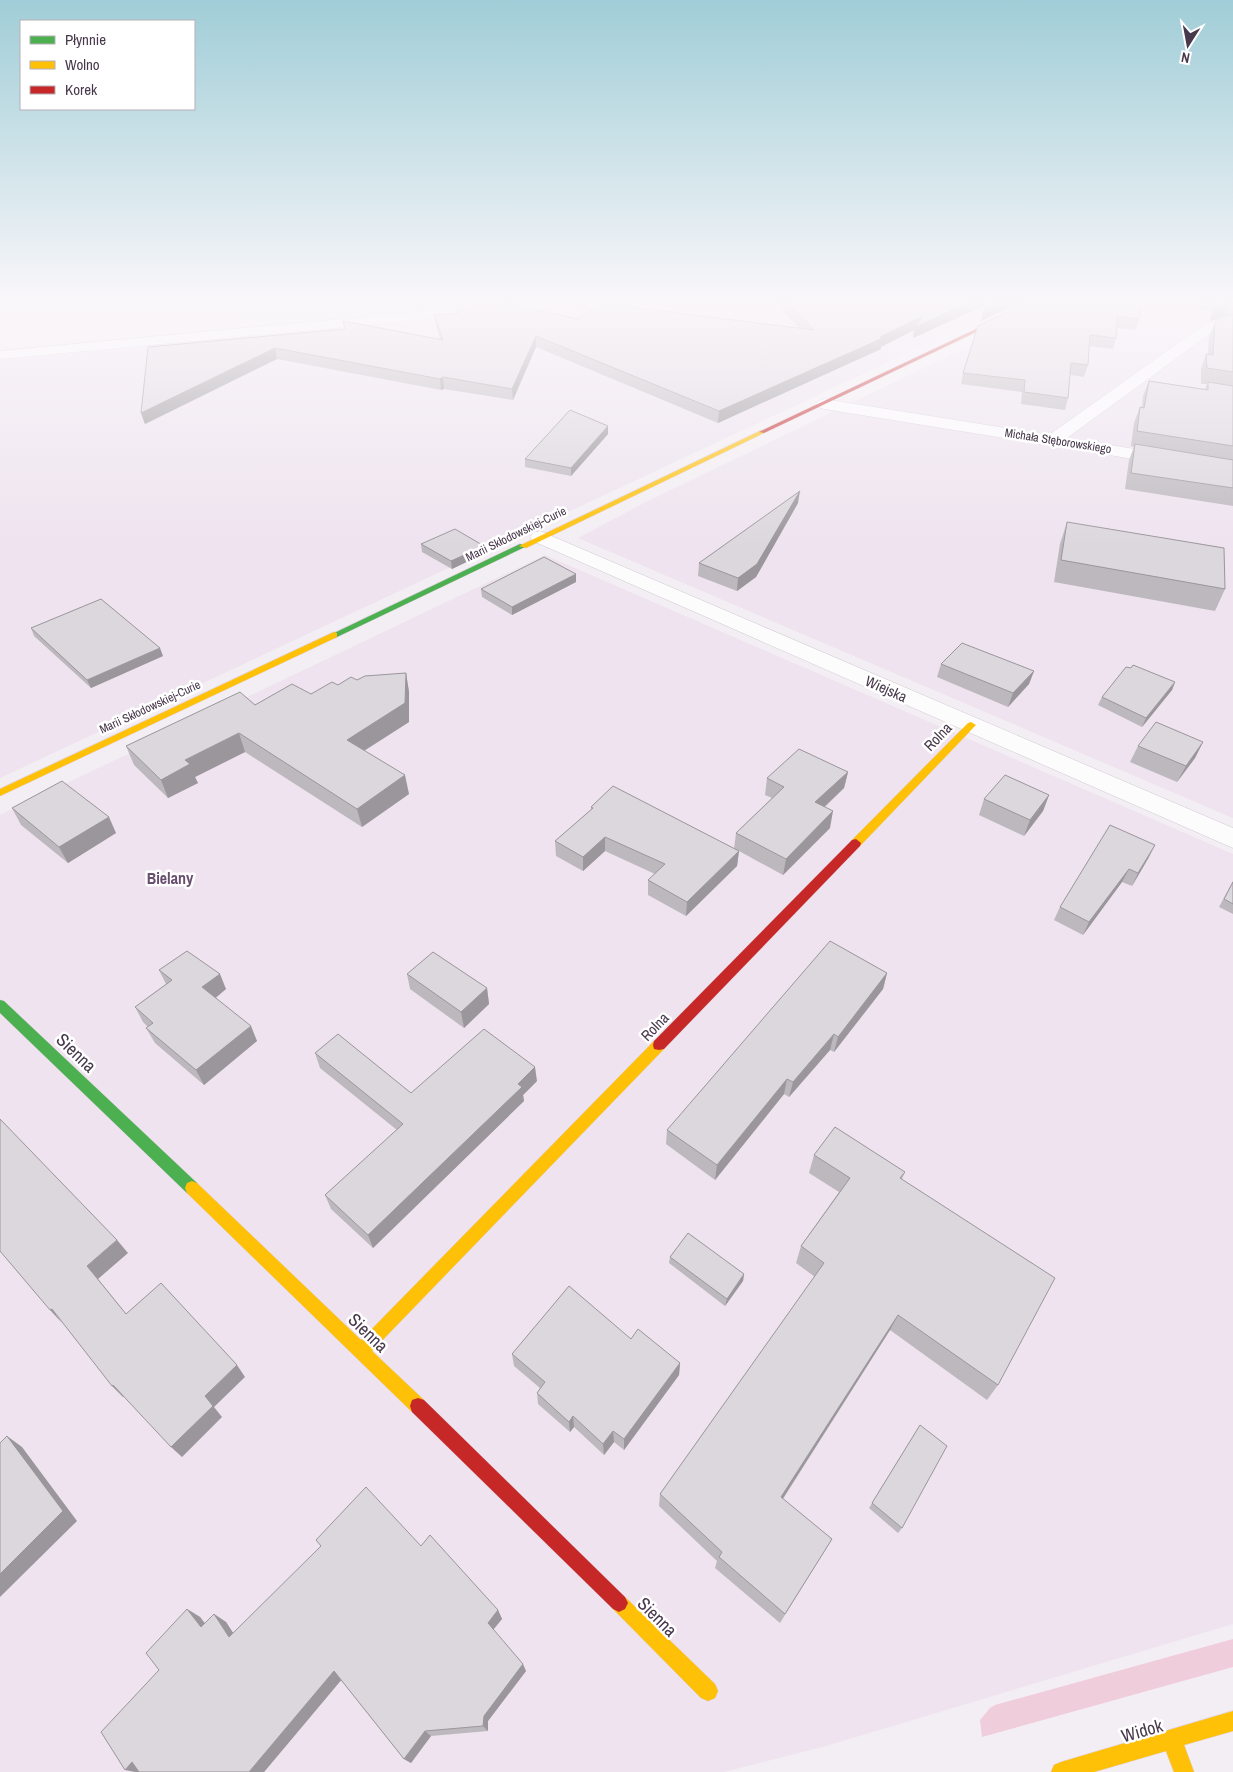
<svg xmlns="http://www.w3.org/2000/svg" width="1233" height="1772" viewBox="0 0 1233 1772" font-family="'Archivo Narrow',sans-serif">
  <style>
    .residential { fill: #eee3ef }
    .green { fill: #efcddb }
    .lines { fill: none; stroke-linecap: round; stroke-linejoin: round }
    .street-casing { stroke: #cfc9d0; stroke-width: 1 }
    .fast-casing { stroke: #decfdf; stroke-width: 1 }
    .slow-casing { stroke: #decfdf; stroke-width: 1 }
    .jam-casing { stroke: #decfdf; stroke-width: 1 }
    .street { fill: #fdfcfd; fill-rule: evenodd }
    .fast { fill: #4caf50; fill-rule: evenodd }
    .slow { fill: #ffc107; fill-rule: evenodd }
    .jam { fill: #c62828; fill-rule: evenodd }
    .wall { fill: #bdb8be }
    .shaded-wall { fill: #9a969b }
    .building { fill: #dcd6dd; stroke: #9a969b }
    .labels { text-anchor: middle; stroke-width: 5; stroke-linejoin: round; paint-order: stroke }
    .far-street-label { font-size: 12px; fill: #47384b; stroke: #fff }
    .street-label { font-size: 15px; fill: #47384b; stroke: #fff }
    .neighbourhood-label { font-size: 16px; font-weight: bold; fill: #674f6e; stroke: #fff }
    .near-street-label { font-size: 18px; fill: #47384b; stroke: #fff }
  </style>
  <rect width="100%" height="100%" fill="#f3eef3"/>
  <g class="residential">
    <polygon points="652,299 1023,299 0,778 0,360"/>
    <polygon points="1066,299 1233,299 1233,818 578,538 646,502"/>
    <polygon points="545,555 1233,854 1233,1624 826,1746 724,1772 0,1772 0,815"/>
  </g>
  <polygon class="green" points="1233,1639 1233,1667 982,1737 980,1720 990,1708 995,1705"/>
  <g class="lines">
    <defs>
      <g id="street">
        <polygon points="554,299 609,299 603,303 0,359 0,351"/>
        <polygon points="1224,319 1233,319 1233,327 1215,330 1067,438 1233,465 1233,475 824,409 818,407 816,404 818,401 824,399 1049,435 1205,324"/>
        <polygon points="540,531 1233,828 1233,848 533,541 530,537 533,533"/>
      </g>
      <g id="fast">
        <polygon points="520,544 527,546 337,637 334,638 330,635"/>
        <polygon points="0,1000 4,1001 197,1183 199,1188 197,1193 192,1195 187,1193 0,1013"/>
      </g>
      <g id="slow">
        <polygon points="762,430 764,431 764,433 526,548 519,546"/>
        <polygon points="334,632 337,633 337,637 0,796 0,789"/>
        <polygon points="971,722 976,725 974,727 860,846 852,846 851,843 852,840 968,723"/>
        <polygon points="659,1040 664,1041 665,1045 664,1049 372,1351 424,1400 426,1406 424,1412 418,1414 412,1412 187,1193 185,1188 187,1183 192,1181 197,1183 361,1340 654,1041"/>
        <polygon points="619,1594 625,1597 715,1684 718,1691 715,1698 708,1701 701,1698 613,1609 610,1603 613,1597"/>
        <polygon points="1233,1711 1233,1731 1184,1745 1194,1772 1174,1772 1166,1751 1094,1772 1051,1772 1054,1765 1061,1762"/>
      </g>
      <g id="jam">
        <polygon points="1039,299 1046,299 764,433 759,432"/>
        <polygon points="856,839 861,843 860,846 664,1049 659,1050 654,1049 653,1045 654,1041 852,840"/>
        <polygon points="418,1398 424,1400 625,1597 628,1603 625,1609 619,1612 613,1609 412,1412 410,1406 412,1400"/>
      </g>
    </defs>
    <use href="#street" class="street-casing"/>
    <use href="#fast" class="fast-casing"/>
    <use href="#slow" class="slow-casing"/>
    <use href="#jam" class="jam-casing"/>
    <use href="#street" class="street"/>
    <use href="#fast" class="fast"/>
    <use href="#slow" class="slow"/>
    <use href="#jam" class="jam"/>
  </g>
  <g class="wall">
    <polygon points="771,299 859,299 865,304 1027,299 981,321 985,305 913,338 914,330 881,347 881,349 718,423 536,347 513,400 444,389 441,390 277,359 145,424 141,413 148,347 440,339 436,326 434,315 455,313 455,308 576,319 799,328"/>
    <polygon points="1034,299 1139,319 1135,330 1117,328 1116,338 1113,349 1089,346 1088,365 1084,377 1070,375 1068,398 1065,410 1021,404 1022,392 961,384 963,373"/>
    <polygon points="1201,299 1233,299 1233,506 1125,489 1129,460 1134,447 1131,446 1134,423 1140,407 1142,407 1143,396 1149,381 1205,389 1207,384 1201,384 1201,369 1206,354 1208,354 1209,337 1215,322 1220,318 1210,321 1211,311 1201,310"/>
    <polygon points="608,434 571,476 525,467 525,459"/>
    <polygon points="798,503 756,577 737,591 698,576 699,563"/>
    <polygon points="1067,522 1225,589 1215,611 1054,582 1060,544"/>
    <polygon points="421,544 485,553 452,569 422,552"/>
    <polygon points="576,582 512,615 482,597 481,589"/>
    <polygon points="31,628 163,656 91,688 34,636"/>
    <polygon points="941,664 1034,671 1029,684 1008,707 937,677"/>
    <polygon points="406,673 409,692 409,722 364,751 409,794 362,827 245,752 195,777 198,783 168,798 134,765 126,746 255,705 311,694 338,685 357,680"/>
    <polygon points="1175,682 1172,690 1142,727 1098,705 1102,697"/>
    <polygon points="1203,742 1195,758 1177,782 1130,762 1138,746"/>
    <polygon points="848,772 844,788 825,807 830,828 783,875 739,851 737,866 686,916 648,895 648,880 655,874 605,851 583,871 556,856 555,841 591,810 591,807 734,849 736,833 772,798 765,795 767,778"/>
    <polygon points="1049,795 1043,811 1024,836 979,815 984,799"/>
    <polygon points="12,808 116,833 68,863 21,825"/>
    <polygon points="1149,857 1132,886 1122,882 1083,935 1054,920 1060,907"/>
    <polygon points="1233,881 1233,914 1219,907"/>
    <polygon points="159,970 226,989 216,998 257,1041 204,1085 155,1043 146,1028 148,1027 143,1022 135,1007 166,984"/>
    <polygon points="887,973 883,989 834,1052 830,1050 789,1097 784,1094 715,1180 666,1144 667,1130"/>
    <polygon points="407,974 487,988 489,1004 464,1028 410,989"/>
    <polygon points="315,1053 411,1093 537,1081 523,1095 524,1101 373,1248 331,1209 325,1195 397,1130 320,1068"/>
    <polygon points="814,1155 905,1172 902,1179 998,1385 987,1400 890,1330 783,1499 832,1539 780,1623 715,1568 717,1561 659,1506 660,1494 815,1277 796,1263 801,1246 839,1192 809,1173"/>
    <polygon points="670,1257 744,1274 743,1281 725,1306 669,1263"/>
    <polygon points="631,1339 680,1363 679,1375 624,1450 614,1442 604,1455 574,1427 570,1432 538,1404 537,1393 540,1388 514,1366 512,1354"/>
    <polygon points="920,1425 902,1528 898,1533 869,1508"/>
    <polygon points="421,1546 498,1610 502,1619 493,1630 526,1671 488,1721 488,1731 431,1736 411,1763 404,1759 341,1680 264,1772 135,1772 159,1670 187,1609 200,1617 205,1623 214,1614 226,1622 233,1633"/>
  </g>
  <g class="shaded-wall">
    <polygon points="976,299 988,299 987,304 913,338 914,330 881,347 881,349 718,423 719,411 880,337 923,316"/>
    <polygon points="1006,299 1027,299 981,321 984,310"/>
    <polygon points="1229,303 1224,317 1210,321 1216,307"/>
    <polygon points="536,336 536,347 513,400 512,389"/>
    <polygon points="275,348 277,359 145,424 141,413"/>
    <polygon points="443,377 444,389 441,390 440,379"/>
    <polygon points="608,426 608,434 571,476 571,468"/>
    <polygon points="800,491 798,503 756,577 737,591 738,578"/>
    <polygon points="484,546 485,553 452,569 451,561"/>
    <polygon points="576,574 576,582 512,615 512,607"/>
    <polygon points="160,648 163,656 91,688 87,680"/>
    <polygon points="1034,671 1029,684 1008,707 1013,693"/>
    <polygon points="406,673 409,692 409,722 351,759 347,740"/>
    <polygon points="1175,682 1172,690 1142,727 1146,718"/>
    <polygon points="239,733 245,752 195,777 198,783 168,798 161,780 185,760"/>
    <polygon points="1203,742 1195,758 1177,782 1186,766"/>
    <polygon points="848,772 844,788 812,818 815,802"/>
    <polygon points="405,775 409,794 362,827 357,809"/>
    <polygon points="1049,795 1043,811 1024,836 1030,820"/>
    <polygon points="833,811 830,828 783,875 786,859"/>
    <polygon points="109,817 116,833 68,863 59,847"/>
    <polygon points="605,837 605,851 583,871 583,857"/>
    <polygon points="1155,845 1149,857 1132,886 1138,873"/>
    <polygon points="739,851 737,866 686,916 687,902"/>
    <polygon points="1129,869 1122,882 1083,935 1089,922"/>
    <polygon points="887,973 883,989 834,1052 838,1037"/>
    <polygon points="220,974 226,989 210,1002 202,987"/>
    <polygon points="487,988 489,1004 464,1028 461,1012"/>
    <polygon points="251,1026 257,1041 204,1085 196,1070"/>
    <polygon points="834,1034 830,1050 789,1097 793,1082"/>
    <polygon points="535,1067 537,1081 523,1095 524,1101 373,1248 368,1235 518,1084"/>
    <polygon points="787,1079 784,1094 715,1180 717,1165"/>
    <polygon points="117,1240 128,1253 98,1279 137,1327 87,1266"/>
    <polygon points="744,1274 743,1281 725,1306 727,1299"/>
    <polygon points="52,1309 62,1323 50,1310"/>
    <polygon points="898,1315 890,1330 776,1509 781,1497"/>
    <polygon points="680,1363 679,1375 624,1450 624,1439"/>
    <polygon points="237,1365 245,1377 214,1407 222,1417 182,1457 171,1447 205,1396"/>
    <polygon points="113,1385 125,1396 123,1397 112,1386"/>
    <polygon points="573,1416 574,1427 570,1432 569,1422"/>
    <polygon points="613,1431 614,1442 604,1455 603,1444"/>
    <polygon points="7,1436 22,1447 77,1521 0,1597 0,1574"/>
    <polygon points="187,1609 200,1617 213,1635 201,1627"/>
    <polygon points="498,1610 502,1619 492,1631 488,1623"/>
    <polygon points="214,1614 226,1622 241,1645 229,1637"/>
    <polygon points="523,1664 526,1671 488,1721 488,1731 483,1726 484,1716"/>
    <polygon points="334,1671 343,1678 264,1772 249,1772"/>
    <polygon points="425,1731 431,1736 411,1763 404,1759"/>
    <polygon points="132,1762 142,1772 135,1772 125,1770"/>
  </g>
  <g class="building">
    <polygon points="783,299 859,299 865,304 868,299 976,299 915,327 923,316 880,337 883,338 719,411 536,336 512,389 443,377 440,379 275,348 141,413 148,347 345,329 343,321 443,340 434,315 458,313 455,308 509,303 576,319 604,304 814,330"/>
    <polygon points="987,299 1006,299 984,310"/>
    <polygon points="1034,299 1143,299 1139,319 1117,316 1116,338 1090,335 1088,365 1071,363 1068,398 1024,392 1025,380 963,373 978,326"/>
    <polygon points="1216,299 1233,299 1233,303 1229,303 1216,307"/>
    <polygon points="1233,315 1233,372 1207,368 1206,354 1213,355 1215,322 1221,317"/>
    <polygon points="1149,381 1208,390 1208,382 1233,386 1233,446 1137,431 1140,407 1144,408"/>
    <polygon points="570,410 608,426 571,468 525,459"/>
    <polygon points="1135,444 1233,460 1233,488 1131,473"/>
    <polygon points="800,491 757,564 738,578 699,563"/>
    <polygon points="1067,522 1224,548 1225,589 1061,560"/>
    <polygon points="455,529 484,546 451,561 421,544"/>
    <polygon points="544,557 576,574 512,607 481,589"/>
    <polygon points="101,599 160,648 87,680 31,628"/>
    <polygon points="962,643 1034,671 1013,693 941,664"/>
    <polygon points="1133,665 1175,682 1146,718 1102,697 1126,667 1131,668"/>
    <polygon points="406,673 405,703 347,740 405,775 357,809 239,733 185,760 190,764 161,780 126,746 240,692 255,705 292,684 311,694 332,682 338,685 351,677 357,680 365,676"/>
    <polygon points="1156,722 1203,742 1186,766 1138,746"/>
    <polygon points="799,749 848,772 815,802 833,811 786,859 736,833 784,787 767,778"/>
    <polygon points="1005,775 1049,795 1030,820 984,799"/>
    <polygon points="62,781 109,817 59,847 12,808"/>
    <polygon points="613,786 739,851 687,902 648,880 665,864 605,837 583,857 555,841 593,808 591,807"/>
    <polygon points="1110,825 1155,845 1138,873 1129,869 1089,922 1060,907"/>
    <polygon points="1233,882 1233,904 1224,899"/>
    <polygon points="830,941 887,973 838,1037 834,1034 793,1082 787,1079 717,1165 667,1130"/>
    <polygon points="187,951 220,974 202,987 251,1026 196,1070 146,1028 153,1023 135,1007 172,980 159,970"/>
    <polygon points="433,952 487,988 461,1012 407,974"/>
    <polygon points="484,1029 535,1067 518,1084 522,1087 368,1235 325,1195 403,1124 315,1053 338,1034 411,1093"/>
    <polygon points="0,1119 117,1240 87,1266 126,1314 161,1283 237,1365 205,1396 213,1406 171,1447 113,1385 112,1386 52,1309 50,1310 0,1251"/>
    <polygon points="835,1127 905,1172 900,1178 1055,1278 998,1385 898,1315 781,1497 832,1539 785,1614 719,1557 722,1552 660,1494 824,1263 801,1246 850,1178 814,1155"/>
    <polygon points="688,1233 744,1274 727,1299 670,1257"/>
    <polygon points="569,1286 631,1339 638,1329 680,1363 624,1439 613,1431 603,1444 573,1416 569,1422 537,1393 545,1382 512,1354"/>
    <polygon points="920,1425 947,1446 902,1528 872,1503"/>
    <polygon points="7,1436 63,1511 0,1574 0,1443"/>
    <polygon points="366,1487 421,1546 430,1535 498,1610 488,1623 523,1664 484,1716 483,1726 425,1731 404,1759 334,1671 249,1772 139,1772 132,1762 125,1770 101,1732 159,1670 146,1653 187,1609 201,1627 214,1614 229,1637 321,1546 316,1540"/>
  </g>
  <linearGradient id="sky" x2="0" y2="1"><stop stop-color="#a0cdd7"/><stop offset="0.55" stop-color="#faf7fa"/><stop offset="1" stop-color="#faf7fa" stop-opacity="0"/></linearGradient>
  <rect width="1233" height="548" fill="url(#sky)"/>
  <g class="labels">
    <g class="far-street-label">
      <text transform="translate(1058 441) rotate(9)" y="4">Michała Stęborowskiego</text>
      <text transform="translate(516 534) rotate(-26)" y="4">Marii Skłodowskiej-Curie</text>
      <text transform="translate(150 707) rotate(-25)" y="4">Marii Skłodowskiej-Curie</text>
    </g>
    <g class="street-label">
      <text transform="translate(886 689) rotate(24)" y="5">Wiejska</text>
      <text transform="translate(938 737) rotate(-46)" y="5">Rolna</text>
      <text transform="translate(655 1027) rotate(-46)" y="5">Rolna</text>
    </g>
    <g class="neighbourhood-label">
      <text x="170" y="884">Bielany</text>
    </g>
    <g class="near-street-label">
      <text transform="translate(76 1053) rotate(44)" y="6">Sienna</text>
      <text transform="translate(368 1333) rotate(44)" y="6">Sienna</text>
      <text transform="translate(657 1617) rotate(45)" y="6">Sienna</text>
      <text transform="translate(1142 1731) rotate(-16)" y="6">Widok</text>
    </g>
  </g>
  <rect x="20" y="20" width="175" height="90" fill="#ffffff" stroke="#b5afb7"/>
  <rect x="30" y="36" width="25" height="8" fill="#4caf50" stroke="#b5afb7"/>
  <text x="65" y="45" font-size="15" fill="#47384b">Płynnie</text>
  <rect x="30" y="61" width="25" height="8" fill="#ffc107" stroke="#b5afb7"/>
  <text x="65" y="70" font-size="15" fill="#47384b">Wolno</text>
  <rect x="30" y="86" width="25" height="8" fill="#c62828" stroke="#b5afb7"/>
  <text x="65" y="95" font-size="15" fill="#47384b">Korek</text>
  <g transform="translate(1188 45) rotate(191)" stroke="#ffffff" stroke-width="4" paint-order="stroke">
  <path d="M0-4L9 19L0 12L-9 19Z" fill="#47384b"/>
  <text y="-8" font-size="14" font-weight="bold" text-anchor="middle" fill="#47384b">N</text>
  </g>
</svg>
